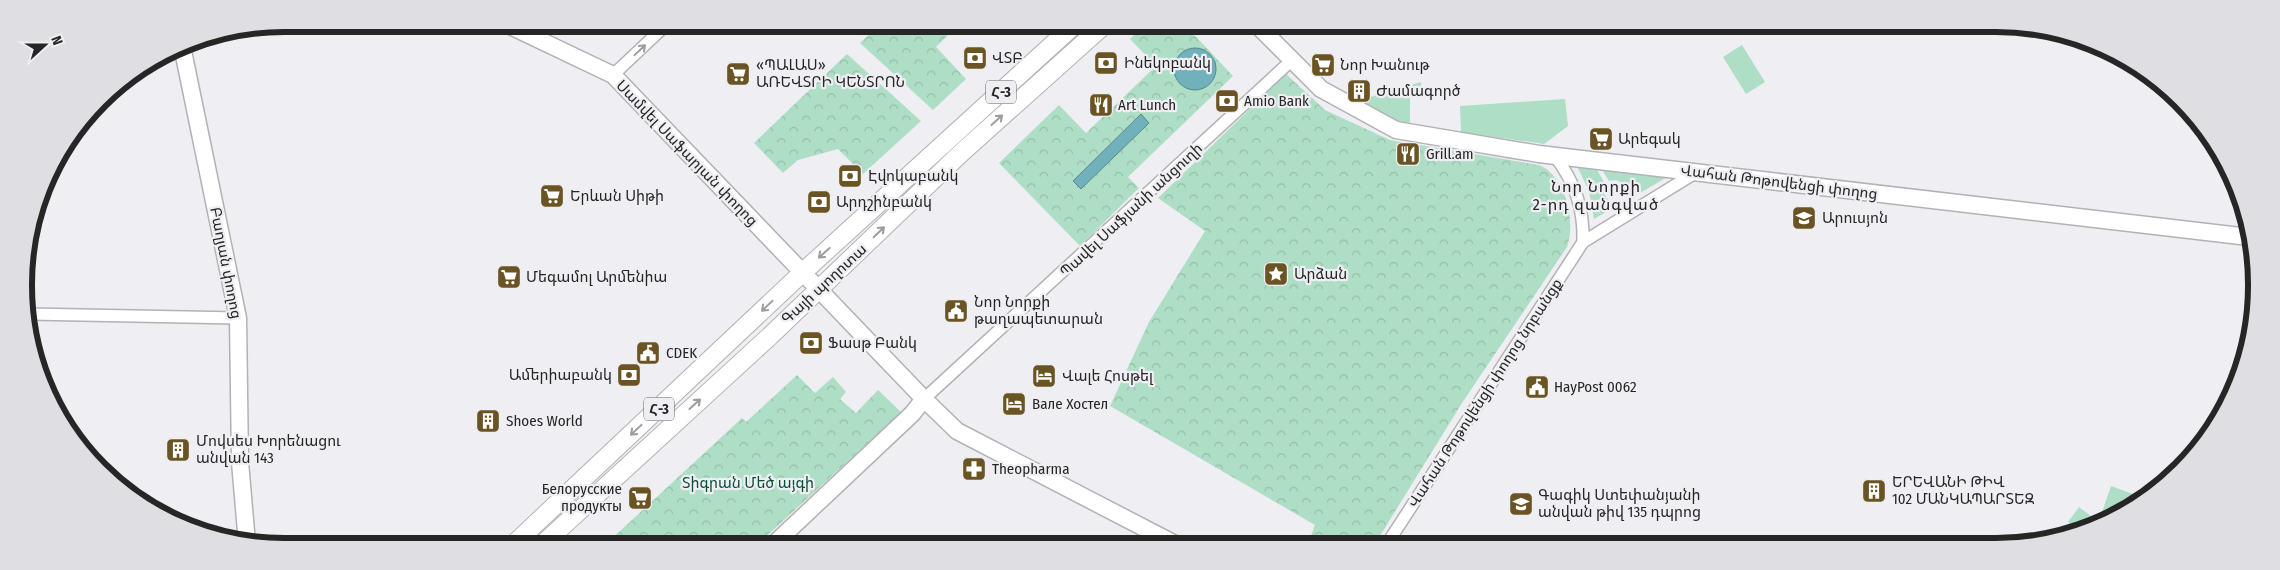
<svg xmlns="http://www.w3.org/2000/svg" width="2280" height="570" viewBox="0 0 2280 570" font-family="'Fira Sans Condensed','Noto Sans Armenian',sans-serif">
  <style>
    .grass { fill: #aedec5 }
    .park { fill: url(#park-crowns) }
    .water { fill: #70b1bc; stroke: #5a878f }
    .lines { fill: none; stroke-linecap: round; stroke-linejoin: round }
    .street-casing { stroke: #b1b2b5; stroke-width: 14 }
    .secondary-casing { stroke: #b1b2b5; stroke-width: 19 }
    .primary-casing { stroke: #b1b2b5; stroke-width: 20 }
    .street { stroke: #fff; stroke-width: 11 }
    .secondary { stroke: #fff; stroke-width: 16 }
    .primary { stroke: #fff; stroke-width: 18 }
    .oneway { stroke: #9d9d9e }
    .labels { text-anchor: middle; stroke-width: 4.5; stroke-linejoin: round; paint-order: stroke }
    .shield { fill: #efeff3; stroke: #626264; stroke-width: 1 }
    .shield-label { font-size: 14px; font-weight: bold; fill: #262627 }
    .poi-label { font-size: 15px; fill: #262627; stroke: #efeff3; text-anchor: start }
    .street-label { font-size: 15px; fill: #262627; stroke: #efeff3 }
    .park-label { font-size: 15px; fill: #084f35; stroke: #efeff3 }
    .neighbourhood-label { font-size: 16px; letter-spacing: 1px; fill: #262627; stroke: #efeff3 }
    .rim { fill: none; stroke: #262627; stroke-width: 6 }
  </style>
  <defs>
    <pattern id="park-crowns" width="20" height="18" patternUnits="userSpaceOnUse" patternTransform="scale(1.25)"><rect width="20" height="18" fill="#aedec5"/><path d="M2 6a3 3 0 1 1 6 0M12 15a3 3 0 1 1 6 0" fill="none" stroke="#96bea9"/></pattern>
  </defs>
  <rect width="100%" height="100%" fill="#efeff3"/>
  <g class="grass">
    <polygon points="1742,45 1765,82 1746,94 1723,57"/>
    <polygon points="1421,82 1421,94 1410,94 1410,123 1398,121 1366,104 1370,97"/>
    <polygon points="1565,99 1568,126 1544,144 1461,132 1460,106"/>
    <polygon points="1577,166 1596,168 1605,184 1603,192 1608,200 1606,212 1594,219 1589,191"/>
    <path d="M1601,168L1669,176L1640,193L1624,189C1622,181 1617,179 1609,181Z"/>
    <polygon points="2111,486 2141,497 2108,520 2101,515"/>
    <polygon points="2079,507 2100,523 2078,529 2068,522"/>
  </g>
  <g class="park">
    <polygon points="879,25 958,25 936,47 966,79 933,110 860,43"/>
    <polygon points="1144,25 1185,25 1233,76 1128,177 1139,188 1080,246 999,163 1059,105 1086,133 1156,66 1130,39"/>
    <polygon points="847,54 921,121 863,174 838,149 798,160 783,173 754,143"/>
    <path d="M1286,74L1325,110L1390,140L1539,165C1566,176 1576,222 1567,247L1462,403L1375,544H1308L1315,525L1110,406L1149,322L1205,231L1158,198Z"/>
    <polygon points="797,375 815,393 833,377 846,392 840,399 856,413 878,390 901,412 758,544 606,544 742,418 746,422"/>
  </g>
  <g class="water">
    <circle cx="1195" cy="69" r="21"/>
    <polygon points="1141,114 1149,123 1081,189 1073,181"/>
  </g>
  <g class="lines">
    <defs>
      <g id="street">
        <polyline points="613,75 667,24"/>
        <path d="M1554,155C1575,182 1584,208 1583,242"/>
        <polyline points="29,314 238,318"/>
        <polyline points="924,399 1292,60"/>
        <polyline points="1387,544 1583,242 1695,173"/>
      </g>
      <g id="secondary">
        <polyline points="506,24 613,75 924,399 957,431 1175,544"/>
        <polyline points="1054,25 1063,34"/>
        <polyline points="1257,25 1321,89 1396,130 1539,154 2249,237"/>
        <polyline points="182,46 238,318 240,462 247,543"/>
        <polyline points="774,544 912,414 924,399"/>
      </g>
      <g id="primary">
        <polyline points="514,544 802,273 1074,25"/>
        <polyline points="543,544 770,336 960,154 1104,25"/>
      </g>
    </defs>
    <use href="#street" class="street-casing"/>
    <use href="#secondary" class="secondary-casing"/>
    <use href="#primary" class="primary-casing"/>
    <use href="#street" class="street"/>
    <use href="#secondary" class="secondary"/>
    <use href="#primary" class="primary"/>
  </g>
  <defs><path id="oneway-shaft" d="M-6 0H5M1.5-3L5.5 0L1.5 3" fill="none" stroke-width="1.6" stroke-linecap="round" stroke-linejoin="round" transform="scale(1.25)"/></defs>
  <g class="oneway">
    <use href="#oneway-shaft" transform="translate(640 50) rotate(-43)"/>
    <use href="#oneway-shaft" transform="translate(997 120) rotate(-42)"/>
    <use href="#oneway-shaft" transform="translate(879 232) rotate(-44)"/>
    <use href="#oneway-shaft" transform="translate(824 253) rotate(138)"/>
    <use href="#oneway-shaft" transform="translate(767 306) rotate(137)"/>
    <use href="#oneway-shaft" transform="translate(695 404) rotate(-42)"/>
    <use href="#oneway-shaft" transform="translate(636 430) rotate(137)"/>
  </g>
  <defs>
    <symbol id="bank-square" viewBox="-11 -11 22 22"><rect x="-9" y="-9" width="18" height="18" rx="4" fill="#6a5423" stroke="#efeff3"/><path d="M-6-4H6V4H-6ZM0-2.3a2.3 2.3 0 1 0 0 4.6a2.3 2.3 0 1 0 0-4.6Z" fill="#fff"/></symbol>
    <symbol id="supermarket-square" viewBox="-11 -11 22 22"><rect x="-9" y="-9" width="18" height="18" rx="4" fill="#6a5423" stroke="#efeff3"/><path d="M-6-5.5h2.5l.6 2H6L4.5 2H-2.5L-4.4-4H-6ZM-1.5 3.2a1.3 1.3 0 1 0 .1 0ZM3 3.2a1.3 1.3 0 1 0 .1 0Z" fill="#fff"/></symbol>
    <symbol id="building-square" viewBox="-11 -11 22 22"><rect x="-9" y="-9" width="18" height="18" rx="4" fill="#6a5423" stroke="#efeff3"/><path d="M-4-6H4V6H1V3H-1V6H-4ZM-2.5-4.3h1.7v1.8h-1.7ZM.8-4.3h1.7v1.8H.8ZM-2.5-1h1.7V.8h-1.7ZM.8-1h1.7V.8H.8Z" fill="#fff"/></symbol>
    <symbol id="restaurant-square" viewBox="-11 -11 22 22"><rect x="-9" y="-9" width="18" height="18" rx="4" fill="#6a5423" stroke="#efeff3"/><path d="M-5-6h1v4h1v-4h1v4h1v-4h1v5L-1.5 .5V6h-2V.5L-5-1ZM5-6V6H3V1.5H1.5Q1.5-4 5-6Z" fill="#fff"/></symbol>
    <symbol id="school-square" viewBox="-11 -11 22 22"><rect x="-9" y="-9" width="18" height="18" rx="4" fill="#6a5423" stroke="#efeff3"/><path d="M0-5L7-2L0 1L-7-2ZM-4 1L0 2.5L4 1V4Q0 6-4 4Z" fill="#fff"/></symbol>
    <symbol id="sight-square" viewBox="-11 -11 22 22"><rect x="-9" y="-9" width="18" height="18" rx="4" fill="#6a5423" stroke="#efeff3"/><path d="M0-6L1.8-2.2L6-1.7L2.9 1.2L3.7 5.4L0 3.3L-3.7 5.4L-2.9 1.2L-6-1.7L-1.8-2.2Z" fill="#fff"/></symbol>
    <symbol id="civic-square" viewBox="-11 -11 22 22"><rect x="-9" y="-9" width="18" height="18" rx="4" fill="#6a5423" stroke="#efeff3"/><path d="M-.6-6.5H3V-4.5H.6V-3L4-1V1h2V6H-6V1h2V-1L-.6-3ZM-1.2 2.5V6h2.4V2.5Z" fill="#fff"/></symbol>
    <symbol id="hotel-square" viewBox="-11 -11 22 22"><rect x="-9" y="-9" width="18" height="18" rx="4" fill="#6a5423" stroke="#efeff3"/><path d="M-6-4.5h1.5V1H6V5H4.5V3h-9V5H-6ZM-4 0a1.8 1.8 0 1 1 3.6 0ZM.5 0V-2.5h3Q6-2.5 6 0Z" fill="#fff"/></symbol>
    <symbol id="pharmacy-square" viewBox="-11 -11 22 22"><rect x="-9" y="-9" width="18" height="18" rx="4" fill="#6a5423" stroke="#efeff3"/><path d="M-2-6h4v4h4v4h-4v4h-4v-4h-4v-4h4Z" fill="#fff"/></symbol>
  </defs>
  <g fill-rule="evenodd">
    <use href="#bank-square" x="961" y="44" width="28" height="28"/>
    <use href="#bank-square" x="1092" y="49" width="28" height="28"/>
    <use href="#supermarket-square" x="1309" y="51" width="28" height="28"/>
    <use href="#supermarket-square" x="724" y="60" width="28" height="28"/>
    <use href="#building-square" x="1345" y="77" width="28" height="28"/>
    <use href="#bank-square" x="1213" y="87" width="28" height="28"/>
    <use href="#restaurant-square" x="1087" y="91" width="28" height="28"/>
    <use href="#supermarket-square" x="1587" y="125" width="28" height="28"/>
    <use href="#restaurant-square" x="1394" y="140" width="28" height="28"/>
    <use href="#bank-square" x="836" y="162" width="28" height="28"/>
    <use href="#supermarket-square" x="538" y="182" width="28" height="28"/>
    <use href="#bank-square" x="805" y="188" width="28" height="28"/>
    <use href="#school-square" x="1790" y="204" width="28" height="28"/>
    <use href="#sight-square" x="1262" y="260" width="28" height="28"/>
    <use href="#supermarket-square" x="495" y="263" width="28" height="28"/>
    <use href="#civic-square" x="942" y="297" width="28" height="28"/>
    <use href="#bank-square" x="797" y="329" width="28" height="28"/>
    <use href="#civic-square" x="634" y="339" width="28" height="28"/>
    <use href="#bank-square" x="615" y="361" width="28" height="28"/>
    <use href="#hotel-square" x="1030" y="362" width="28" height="28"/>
    <use href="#civic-square" x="1523" y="373" width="28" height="28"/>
    <use href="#hotel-square" x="1000" y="390" width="28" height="28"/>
    <use href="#building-square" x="474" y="407" width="28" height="28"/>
    <use href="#building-square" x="164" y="436" width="28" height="28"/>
    <use href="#pharmacy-square" x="960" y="455" width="28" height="28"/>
    <use href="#building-square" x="1860" y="477" width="28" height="28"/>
    <use href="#supermarket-square" x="626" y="484" width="28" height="28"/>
    <use href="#school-square" x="1507" y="490" width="28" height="28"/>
  </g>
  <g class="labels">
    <g class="shield">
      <rect x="986" y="80.5" width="30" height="23" rx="4"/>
      <rect x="644" y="397.5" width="30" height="23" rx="4"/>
    </g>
    <g class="shield-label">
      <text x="1001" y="97">Հ-3</text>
      <text x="659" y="414">Հ-3</text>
    </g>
    <g class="poi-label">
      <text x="992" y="63">ՎՏԲ</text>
      <text x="1124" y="68">Ինեկոբանկ</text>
      <text x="756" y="70">«ՊԱԼԱՍ»<tspan x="756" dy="17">ԱՌԵՎՏՐԻ ԿԵՆՏՐՈՆ</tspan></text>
      <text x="1340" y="70">Նոր Խանութ</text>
      <text x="1376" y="96">Ժամագործ</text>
      <text x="1244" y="106">Amio Bank</text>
      <text x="1118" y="110">Art Lunch</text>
      <text x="1618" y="144">Արեգակ</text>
      <text x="1426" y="159">Grill.am</text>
      <text x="868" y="181">Էվոկաբանկ</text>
      <text x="570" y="201">Երևան Սիթի</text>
      <text x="836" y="207">Արդշինբանկ</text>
      <text x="1822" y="223">Արուսյոն</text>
      <text x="1294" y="279">Արձան</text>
      <text x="526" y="282">Մեգամոլ Արմենիա</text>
      <text x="974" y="307">Նոր Նորքի<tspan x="974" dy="17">թաղապետարան</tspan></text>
      <text x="828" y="348">Ֆասթ Բանկ</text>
      <text x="666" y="358">CDEK</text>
      <text x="612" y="380" text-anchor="end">Ամերիաբանկ</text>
      <text x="1062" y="381">Վալե Հոսթել</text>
      <text x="1554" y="392">HayPost 0062</text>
      <text x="1032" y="409">Вале Хостел</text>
      <text x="506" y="426">Shoes World</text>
      <text x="196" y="446">Մովսես Խորենացու<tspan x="196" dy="17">անվան 143</tspan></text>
      <text x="992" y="474">Theopharma</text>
      <text x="1892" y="487">ԵՐԵՎԱՆԻ ԹԻՎ<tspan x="1892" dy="17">102 ՄԱՆԿԱՊԱՐՏԵԶ</tspan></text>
      <text x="622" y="494" text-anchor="end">Белорусские<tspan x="622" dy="17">продукты</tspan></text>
      <text x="1538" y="500">Գագիկ Ստեփանյանի<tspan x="1538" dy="17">անվան թիվ 135 դպրոց</tspan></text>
    </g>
    <g class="street-label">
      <text transform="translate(687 153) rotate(46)" y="5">Սամվել Սաֆարյան փողոց</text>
      <text transform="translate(1779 182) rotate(7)" y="5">Վահան Թոթովենցի փողոց</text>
      <text transform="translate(1131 210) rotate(-43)" y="5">Պավել Սաֆյանի անցուղի</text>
      <text transform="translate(226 263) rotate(79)" y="5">Բաղյան փողոց</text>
      <text transform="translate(824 284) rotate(-43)" y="5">Գայի պողոտա</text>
      <text transform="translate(1485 393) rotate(-57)" y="5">Վահան Թոթովենցի փողոց նրբանցք</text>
    </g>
    <g class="park-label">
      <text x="748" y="488">Տիգրան Մեծ այգի</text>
    </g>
    <g class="neighbourhood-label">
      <text x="1596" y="192">Նոր Նորքի<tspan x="1596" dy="18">2-րդ զանգված</tspan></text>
    </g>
  </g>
  <path d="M0 0H2280V570H0ZM284 32H1996A252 252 0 0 1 2248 284V286A252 252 0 0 1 1996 538H284A252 252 0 0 1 32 286V284A252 252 0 0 1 284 32Z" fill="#dfdfe3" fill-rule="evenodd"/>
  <path class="rim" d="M284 32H1996A252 252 0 0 1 2248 284V286A252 252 0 0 1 1996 538H284A252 252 0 0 1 32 286V284A252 252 0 0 1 284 32Z"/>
  <g transform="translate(45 45) rotate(69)" stroke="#efeff3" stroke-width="4" paint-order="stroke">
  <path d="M0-4L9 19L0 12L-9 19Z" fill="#262627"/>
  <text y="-8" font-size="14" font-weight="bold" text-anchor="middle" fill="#262627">N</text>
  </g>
</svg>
